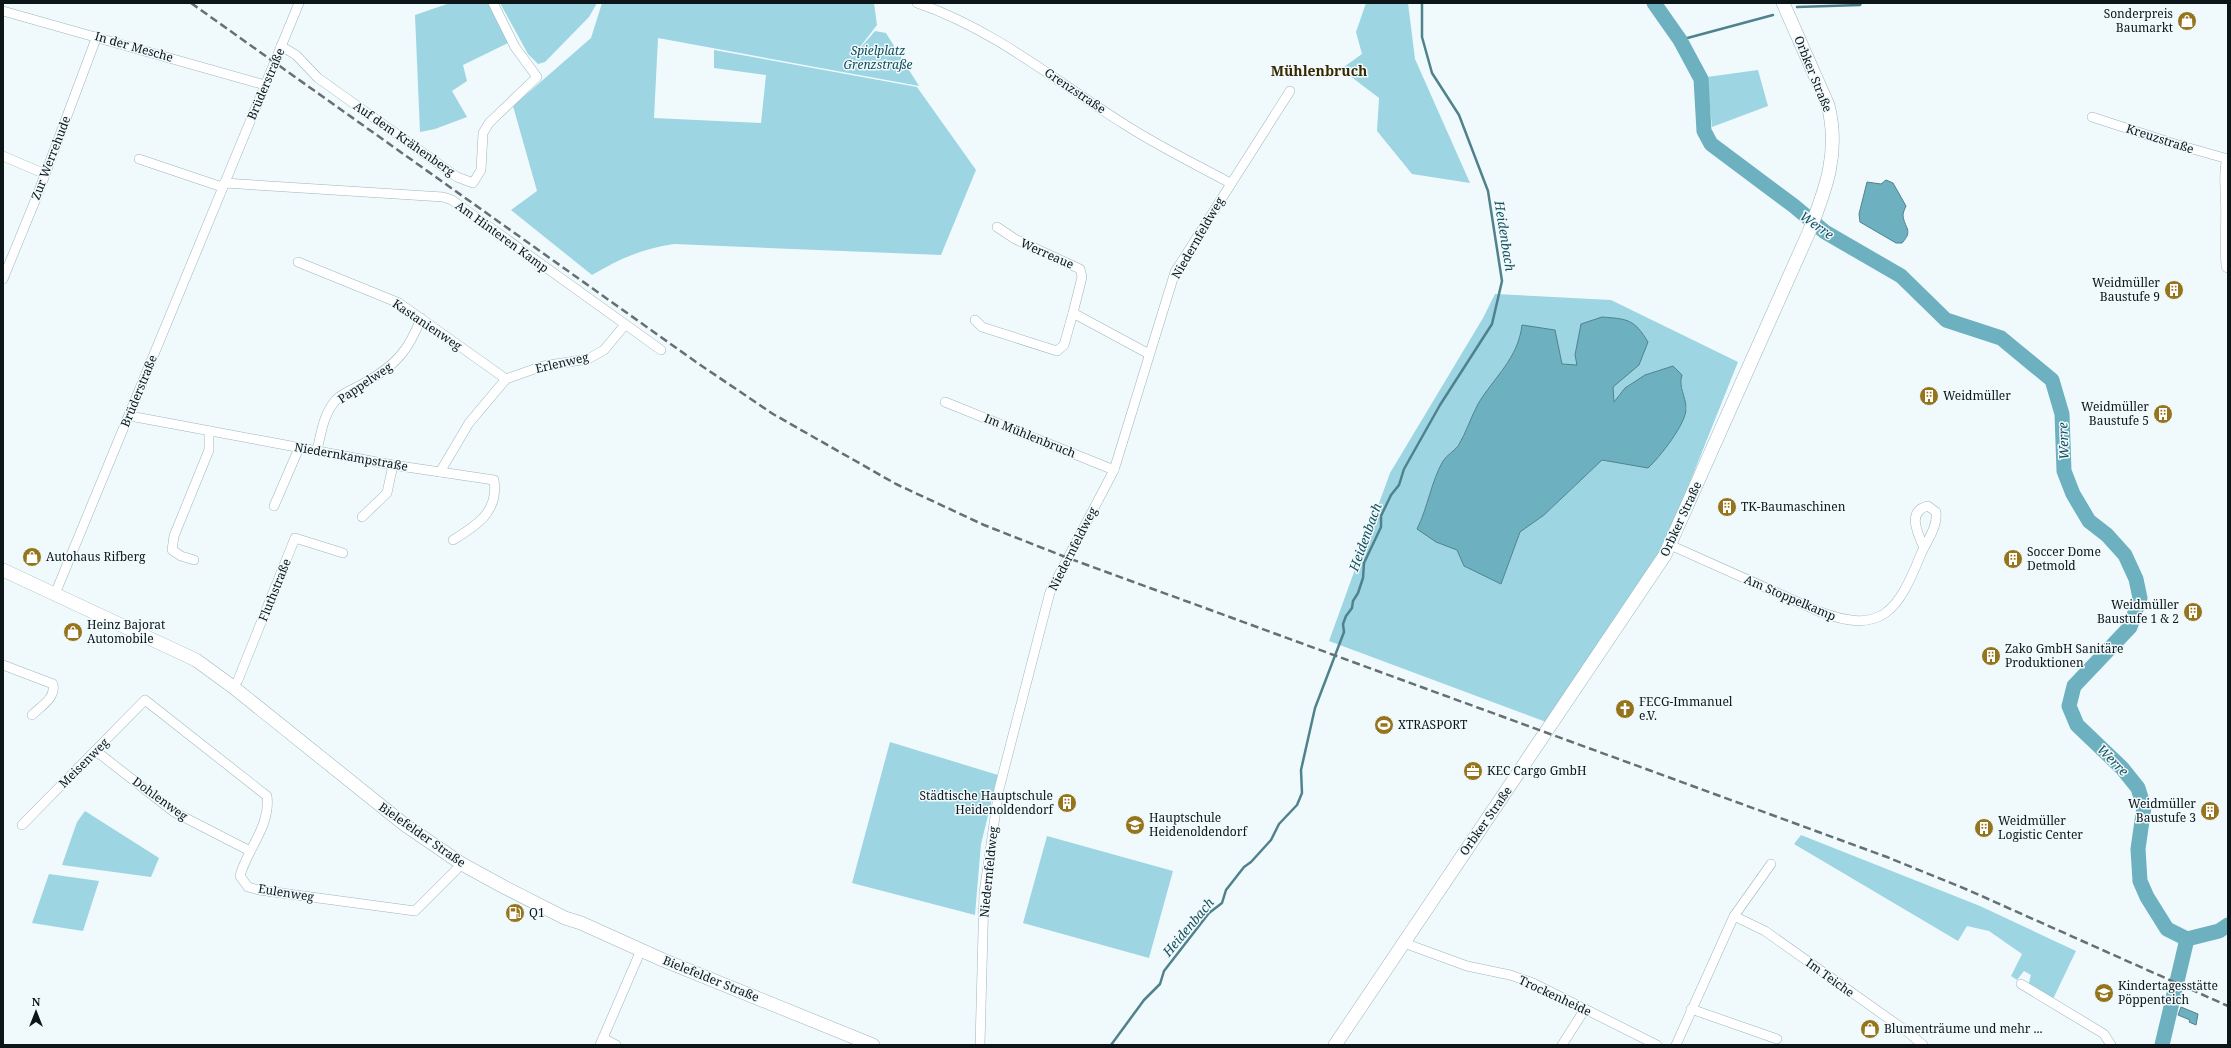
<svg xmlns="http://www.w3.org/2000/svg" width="2231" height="1048" viewBox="0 0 2231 1048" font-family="'Noto Serif',serif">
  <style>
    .green { fill: #9dd5e3; fill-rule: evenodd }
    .water { fill: #6db0bf; stroke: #50828d }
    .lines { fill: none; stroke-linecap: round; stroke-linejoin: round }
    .stream { stroke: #50828d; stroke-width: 2.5 }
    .river { stroke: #6db0bf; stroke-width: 15 }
    .street-casing { stroke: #9db6bc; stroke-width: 10 }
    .secondary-casing { stroke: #9db6bc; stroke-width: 14 }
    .street { stroke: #fff; stroke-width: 9 }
    .secondary { stroke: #fff; stroke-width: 13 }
    .rail { stroke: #666f71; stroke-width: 2.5; stroke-dasharray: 8 4; stroke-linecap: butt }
    .labels { text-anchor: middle; stroke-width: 3; stroke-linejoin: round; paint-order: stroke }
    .poi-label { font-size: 12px; fill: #0c1517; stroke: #f0fafd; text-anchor: start }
    .street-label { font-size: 12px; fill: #0c1517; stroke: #f0fafd }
    .park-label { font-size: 12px; font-style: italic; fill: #0f4b57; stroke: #f0fafd }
    .water-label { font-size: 13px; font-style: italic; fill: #17515d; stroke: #f0fafd }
    .quarter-label { font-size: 14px; font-weight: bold; fill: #382800; stroke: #f0fafd }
  </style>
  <rect width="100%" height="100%" fill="#f0fafd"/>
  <g class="green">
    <polygon points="450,3 488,3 508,43 463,65 467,81 452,91 467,117 435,129 420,132 415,15"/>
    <polygon points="500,3 597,3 589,17 545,62 538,64 528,54"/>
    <path d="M602,3H874L877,25L850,60L875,31L886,33L919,86L658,38L654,118L761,123L766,75L714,68V50L917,87L976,170L941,255L674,244C644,248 619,259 592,275L511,210L537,191L513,106L591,38Z"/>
    <polygon points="1366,3 1408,3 1415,59 1470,183 1412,174 1377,131 1379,98 1341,69 1362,54 1356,32"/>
    <polygon points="1758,70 1768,106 1712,127 1707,77"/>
    <path d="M1495,294L1611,300L1738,362L1666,542L1546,722L1329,641L1390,473L1483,318ZM1522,326L1562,364L1578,365L1575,355L1613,387L1614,403C1632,378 1645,375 1673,366L1680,379L1687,409L1648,468L1602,460L1544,515L1520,532L1501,584L1464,566L1457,550L1417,529C1428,507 1431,482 1443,461C1447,455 1454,451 1458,445C1466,433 1471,417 1478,404C1494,377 1518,359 1522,326Z"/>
    <polygon points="890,742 998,775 981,844 975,915 852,883"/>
    <polygon points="85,811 159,858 151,877 62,865 77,822"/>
    <polygon points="1801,835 1980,906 2076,951 2053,999 2028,986 2031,975 2024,971 2017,980 2011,976 2022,954 1989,931 1967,926 1958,941 1794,844"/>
    <polygon points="1047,836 1173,871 1149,958 1023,923"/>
    <polygon points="49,874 99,881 83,931 32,923"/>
  </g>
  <g class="water">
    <path d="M1886,180L1893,183L1906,206C1905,208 1903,213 1903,215C1904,228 1914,230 1902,243H1896L1860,222L1859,214L1867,182L1881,184Z"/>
    <path d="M1602,317C1628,319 1634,319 1648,342L1639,365L1613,387L1614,402L1625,388L1645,375L1673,366L1682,375C1678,386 1686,397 1686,408C1687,423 1659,458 1648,468L1602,460L1544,515L1520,532L1501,584L1464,566L1457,550L1436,542L1417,529C1428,507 1431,482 1443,461C1447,455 1454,451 1458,446C1466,433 1471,417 1478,404C1494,377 1518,359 1522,325L1555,330L1562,364L1577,365L1575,355L1581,324Z"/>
    <polygon points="2181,1007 2198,1014 2196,1025 2189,1022 2190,1020 2178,1015"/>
  </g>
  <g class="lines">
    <g class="stream">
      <polyline points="1797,7 1860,5 1861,3"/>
      <polyline points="1680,40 1773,15"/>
      <polyline points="1111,1045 1144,1000 1160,984 1164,971 1209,913 1222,903 1226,890 1244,867 1251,862 1271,840 1279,824 1297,805 1302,793 1301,770 1315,708 1344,632 1343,624 1346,616 1352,608 1353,601 1358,593 1363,578 1364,563 1381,527 1381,516 1391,495 1399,485 1404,469 1440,405 1492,324 1502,281 1488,191 1459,115 1432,73 1422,37 1422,3"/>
    </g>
    <g class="river">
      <polyline points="1654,3 1680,40 1701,79 1704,131 1711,144 1794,206 1825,232 1901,276 1946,320 2001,338 2052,380 2062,414 2064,471 2073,494 2089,521 2107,535 2125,555 2136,579 2140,598 2130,627 2074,686 2069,706 2077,725 2122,768 2138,788 2144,807 2138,849 2140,881 2147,897 2167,929 2187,939 2219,931 2228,925"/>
      <polyline points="2162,1045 2187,939"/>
    </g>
    <defs>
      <g id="street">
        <path d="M917,3C994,29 1057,82 1124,124C1158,146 1195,164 1230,183"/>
        <polyline points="3,11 265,85"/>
        <polyline points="281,46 296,55 318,78 457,177 473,183 481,170 483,133 489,123 537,77 515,47 493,3"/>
        <polyline points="2092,117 2175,144 2228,159"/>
        <polyline points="3,156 45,174"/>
        <polyline points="139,159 222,187"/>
        <polyline points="224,183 443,197 452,200 661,350"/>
        <polyline points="997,227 1015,239 1080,269 1082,277 1073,313 1149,354"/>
        <polyline points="298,262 399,303 506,379"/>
        <polyline points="3,279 37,196 97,36"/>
        <polyline points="975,320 982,327 1057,351 1064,345 1073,313"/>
        <polyline points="945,402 1114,470"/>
        <path d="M130,416L393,465L494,480C499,512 476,526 453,540"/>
        <path d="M317,451C321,433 324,410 339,397C347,391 358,387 366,382C396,365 409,350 421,318"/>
        <polyline points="440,472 469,423 506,379 543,366 588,359 604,350 624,326"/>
        <polyline points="274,506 299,448"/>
        <polyline points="362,517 387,493 393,465"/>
        <path d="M1670,545L1818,611C1882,636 1898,611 1921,554C1927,540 1938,527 1936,512L1928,506C1906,511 1918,534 1924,548"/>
        <polyline points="194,560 181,556 172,550 174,536 209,450 209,431"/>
        <polyline points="55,594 299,3"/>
        <path d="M3,665L53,684C56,698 41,706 32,715"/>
        <polyline points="233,687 238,680 295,538 343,553"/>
        <polyline points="96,751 174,812 250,851"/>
        <path d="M22,825L145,700L267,796C271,826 247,849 240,876L248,887L259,890L415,911L462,864"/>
        <polyline points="1734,916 1765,931 1909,1033 1923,1045"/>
        <polyline points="1404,943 1467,966 1510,975 1533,983 1657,1045"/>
        <polyline points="2021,984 2104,1034 2111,1045"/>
        <polyline points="1691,1009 1777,1039"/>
        <polyline points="603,1038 616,1045"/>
        <polyline points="600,1045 641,950"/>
        <polyline points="980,1045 984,893 999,789 1050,592 1114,470 1175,272 1290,91"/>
        <polyline points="1562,1045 1585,1009"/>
        <polyline points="1676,1045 1734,916 1771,864"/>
      </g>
      <g id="secondary">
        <path d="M2228,163C2226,173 2227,181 2227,191C2229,216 2226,241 2228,266"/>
        <polyline points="3,570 196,660 233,687 405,825 462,864 504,887 565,918 581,923 663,960 873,1045"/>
        <path d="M1335,1045L1665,555L1809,232C1826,189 1840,152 1828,105L1783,3"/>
      </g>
    </defs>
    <use href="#street" class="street-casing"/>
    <use href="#secondary" class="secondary-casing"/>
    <use href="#street" class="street"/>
    <use href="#secondary" class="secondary"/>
    <polyline class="rail" points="191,3 696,362 773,414 896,484 984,525 1068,558 1887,857 1968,890 2228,1006"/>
  </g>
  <defs>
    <symbol id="shop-disc" viewBox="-11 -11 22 22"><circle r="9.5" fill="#95741c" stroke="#f0fafd"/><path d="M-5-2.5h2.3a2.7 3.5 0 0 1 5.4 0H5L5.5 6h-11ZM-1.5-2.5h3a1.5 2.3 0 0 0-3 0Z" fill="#fff"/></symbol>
    <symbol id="building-disc" viewBox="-11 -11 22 22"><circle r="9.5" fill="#95741c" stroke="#f0fafd"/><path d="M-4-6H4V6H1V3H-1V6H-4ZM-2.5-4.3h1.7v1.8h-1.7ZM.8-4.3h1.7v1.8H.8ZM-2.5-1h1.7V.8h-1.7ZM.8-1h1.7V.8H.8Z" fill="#fff"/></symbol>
    <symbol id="church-disc" viewBox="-11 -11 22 22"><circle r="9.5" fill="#95741c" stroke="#f0fafd"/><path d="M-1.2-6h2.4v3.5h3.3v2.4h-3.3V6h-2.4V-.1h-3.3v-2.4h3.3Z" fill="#fff"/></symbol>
    <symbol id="stadium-disc" viewBox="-11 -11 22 22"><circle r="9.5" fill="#95741c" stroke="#f0fafd"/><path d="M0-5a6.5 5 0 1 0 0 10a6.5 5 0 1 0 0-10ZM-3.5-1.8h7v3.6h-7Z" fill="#fff"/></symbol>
    <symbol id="office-disc" viewBox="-11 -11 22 22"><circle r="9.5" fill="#95741c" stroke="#f0fafd"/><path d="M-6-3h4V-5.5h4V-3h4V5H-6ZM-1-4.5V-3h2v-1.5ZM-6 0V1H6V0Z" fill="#fff"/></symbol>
    <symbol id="school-disc" viewBox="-11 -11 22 22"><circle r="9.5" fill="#95741c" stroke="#f0fafd"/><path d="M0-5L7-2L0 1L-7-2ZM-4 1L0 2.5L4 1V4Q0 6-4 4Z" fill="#fff"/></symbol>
    <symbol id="fuel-disc" viewBox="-11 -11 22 22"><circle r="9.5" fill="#95741c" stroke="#f0fafd"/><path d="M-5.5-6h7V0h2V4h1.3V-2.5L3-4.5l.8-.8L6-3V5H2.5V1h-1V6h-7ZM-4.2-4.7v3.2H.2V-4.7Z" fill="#fff"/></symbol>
  </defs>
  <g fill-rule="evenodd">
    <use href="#shop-disc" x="2176" y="10" width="22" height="22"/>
    <use href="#building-disc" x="2163" y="279" width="22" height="22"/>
    <use href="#building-disc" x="1918" y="385" width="22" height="22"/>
    <use href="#building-disc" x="2152" y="403" width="22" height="22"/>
    <use href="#building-disc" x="1716" y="496" width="22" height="22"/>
    <use href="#shop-disc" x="21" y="546" width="22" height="22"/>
    <use href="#building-disc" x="2002" y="548" width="22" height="22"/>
    <use href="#building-disc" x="2182" y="601" width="22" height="22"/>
    <use href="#shop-disc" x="62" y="621" width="22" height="22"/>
    <use href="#building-disc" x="1980" y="645" width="22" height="22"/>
    <use href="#church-disc" x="1614" y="698" width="22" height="22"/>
    <use href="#stadium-disc" x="1373" y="714" width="22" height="22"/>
    <use href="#office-disc" x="1462" y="760" width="22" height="22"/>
    <use href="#building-disc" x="1056" y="792" width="22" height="22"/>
    <use href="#building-disc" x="2199" y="800" width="22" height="22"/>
    <use href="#school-disc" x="1124" y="814" width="22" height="22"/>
    <use href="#building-disc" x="1973" y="817" width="22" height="22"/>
    <use href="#fuel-disc" x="504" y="902" width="22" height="22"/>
    <use href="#school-disc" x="2093" y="982" width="22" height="22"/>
    <use href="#shop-disc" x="1859" y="1018" width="22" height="22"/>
  </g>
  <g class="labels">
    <g class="poi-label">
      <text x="2173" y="18" text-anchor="end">Sonderpreis<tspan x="2173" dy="14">Baumarkt</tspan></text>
      <text x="2160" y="287" text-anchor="end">Weidmüller<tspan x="2160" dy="14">Baustufe 9</tspan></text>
      <text x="1943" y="400">Weidmüller</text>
      <text x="2149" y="411" text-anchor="end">Weidmüller<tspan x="2149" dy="14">Baustufe 5</tspan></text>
      <text x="1741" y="511">TK-Baumaschinen</text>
      <text x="2027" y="556">Soccer Dome<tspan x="2027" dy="14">Detmold</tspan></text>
      <text x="46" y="561">Autohaus Rifberg</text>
      <text x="2179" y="609" text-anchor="end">Weidmüller<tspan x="2179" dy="14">Baustufe 1 &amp; 2</tspan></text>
      <text x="87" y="629">Heinz Bajorat<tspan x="87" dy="14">Automobile</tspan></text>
      <text x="2005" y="653">Zako GmbH Sanitäre<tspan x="2005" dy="14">Produktionen</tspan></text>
      <text x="1639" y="706">FECG-Immanuel<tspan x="1639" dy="14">e.V.</tspan></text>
      <text x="1398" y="729">XTRASPORT</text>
      <text x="1487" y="775">KEC Cargo GmbH</text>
      <text x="1053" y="800" text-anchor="end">Städtische Hauptschule<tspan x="1053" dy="14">Heidenoldendorf</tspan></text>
      <text x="2196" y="808" text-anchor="end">Weidmüller<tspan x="2196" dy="14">Baustufe 3</tspan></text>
      <text x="1149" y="822">Hauptschule<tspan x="1149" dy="14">Heidenoldendorf</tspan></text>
      <text x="1998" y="825">Weidmüller<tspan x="1998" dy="14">Logistic Center</tspan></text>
      <text x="529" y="917">Q1</text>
      <text x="2118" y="990">Kindertagesstätte<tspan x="2118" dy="14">Pöppenteich</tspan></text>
      <text x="1884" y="1033">Blumenträume und mehr ...</text>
    </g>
    <g class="street-label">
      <text transform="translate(134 47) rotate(16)" y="4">In der Mesche</text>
      <text transform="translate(1813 74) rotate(68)" y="4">Orbker Straße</text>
      <text transform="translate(266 84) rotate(-67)" y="4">Brüderstraße</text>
      <text transform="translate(1075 91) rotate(34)" y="4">Grenzstraße</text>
      <text transform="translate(404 139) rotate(35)" y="4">Auf dem Krähenberg</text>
      <text transform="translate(2160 139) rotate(18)" y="4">Kreuzstraße</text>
      <text transform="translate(51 158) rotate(-69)" y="4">Zur Werrehude</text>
      <text transform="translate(502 237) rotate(36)" y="4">Am Hinteren Kamp</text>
      <text transform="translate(1198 238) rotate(-60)" y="4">Niedernfeldweg</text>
      <text transform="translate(1047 254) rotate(24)" y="4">Werreaue</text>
      <text transform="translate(427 325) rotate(34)" y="4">Kastanienweg</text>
      <text transform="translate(562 363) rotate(-13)" y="4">Erlenweg</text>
      <text transform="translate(365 383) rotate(-34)" y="4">Pappelweg</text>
      <text transform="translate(139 391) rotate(-68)" y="4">Brüderstraße</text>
      <text transform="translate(1030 436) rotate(22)" y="4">Im Mühlenbruch</text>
      <text transform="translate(351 457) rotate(10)" y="4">Niedernkampstraße</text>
      <text transform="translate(1681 519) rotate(-65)" y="4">Orbker Straße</text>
      <text transform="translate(1073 549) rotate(-63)" y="4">Niedernfeldweg</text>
      <text transform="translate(275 590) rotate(-68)" y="4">Fluthstraße</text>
      <text transform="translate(1790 598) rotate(23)" y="4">Am Stoppelkamp</text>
      <text transform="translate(84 763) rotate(-45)" y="4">Meisenweg</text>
      <text transform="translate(160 799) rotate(36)" y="4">Dohlenweg</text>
      <text transform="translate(1486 821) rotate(-55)" y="4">Orbker Straße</text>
      <text transform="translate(422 835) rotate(35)" y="4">Bielefelder Straße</text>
      <text transform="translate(989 872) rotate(-84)" y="4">Niedernfeldweg</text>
      <text transform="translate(286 893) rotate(9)" y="4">Eulenweg</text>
      <text transform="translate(1830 978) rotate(36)" y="4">Im Teiche</text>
      <text transform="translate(711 979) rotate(22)" y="4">Bielefelder Straße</text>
      <text transform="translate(1555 996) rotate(25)" y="4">Trockenheide</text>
    </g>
    <g class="park-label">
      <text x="878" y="55">Spielplatz<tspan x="878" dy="14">Grenzstraße</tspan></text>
    </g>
    <g class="water-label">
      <text transform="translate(1817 225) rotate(35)" y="5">Werre</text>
      <text transform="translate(1505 236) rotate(81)" y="5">Heidenbach</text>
      <text transform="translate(2063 441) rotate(-92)" y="5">Werre</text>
      <text transform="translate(1365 537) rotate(-70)" y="5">Heidenbach</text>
      <text transform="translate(2113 760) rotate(45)" y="5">Werre</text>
      <text transform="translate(1188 927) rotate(-50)" y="5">Heidenbach</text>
    </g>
    <g class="quarter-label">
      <text x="1319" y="76">Mühlenbruch</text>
    </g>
  </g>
  <rect width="2231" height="1048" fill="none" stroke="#0c1517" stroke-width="8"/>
  <g transform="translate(36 1012)" stroke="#f0fafd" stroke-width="3" paint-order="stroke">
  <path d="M0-3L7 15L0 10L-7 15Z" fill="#0c1517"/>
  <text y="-6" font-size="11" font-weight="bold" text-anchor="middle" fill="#0c1517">N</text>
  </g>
</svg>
